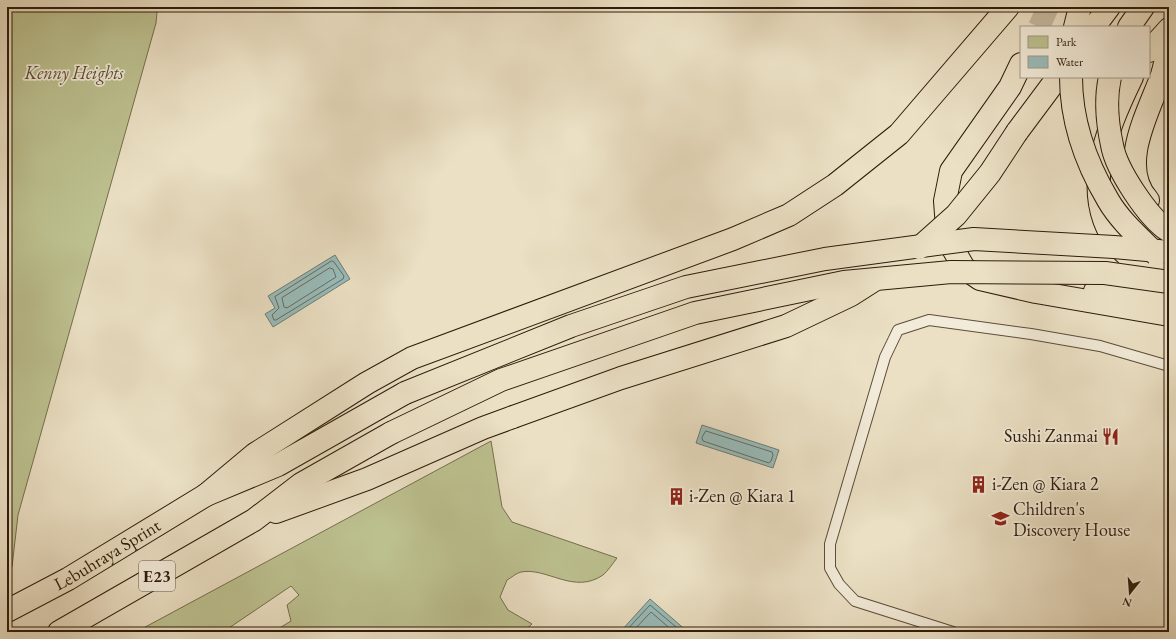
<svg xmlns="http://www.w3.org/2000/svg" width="1176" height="639" viewBox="0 0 1176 639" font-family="'EB Garamond',serif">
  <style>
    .green { fill: #bdc190; stroke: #766e4e }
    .water { fill: #99bcba; stroke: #6e7c74 }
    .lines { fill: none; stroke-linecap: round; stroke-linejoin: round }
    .shore { stroke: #646c62; stroke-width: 1 }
    .highway-tunnel { stroke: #c5b99f; stroke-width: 22; stroke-dasharray: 22 11; stroke-linecap: butt }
    .lane-casing { stroke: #5d4c39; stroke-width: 12 }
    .highway-casing { stroke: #2e1b0b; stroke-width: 24 }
    .lane { stroke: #f2ebd9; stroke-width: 10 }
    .highway { stroke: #ebe0c4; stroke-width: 22 }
    .highway-bridge-casing { stroke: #2e1b0b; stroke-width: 24; stroke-linecap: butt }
    .highway-bridge { stroke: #ebe0c4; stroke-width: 22 }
    .labels { text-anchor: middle; stroke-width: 3.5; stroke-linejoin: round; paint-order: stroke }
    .shield { fill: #f2ebd9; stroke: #695949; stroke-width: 1 }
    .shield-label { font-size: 17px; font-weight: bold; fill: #2e1b0b }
    .park-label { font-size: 18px; font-style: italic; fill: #594d33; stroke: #f2ebd9 }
    .poi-label { font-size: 18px; fill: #2e1b0b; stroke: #f2ebd9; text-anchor: start }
    .street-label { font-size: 18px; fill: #2e1b0b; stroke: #f2ebd9 }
  </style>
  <rect width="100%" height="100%" fill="#ebe0c4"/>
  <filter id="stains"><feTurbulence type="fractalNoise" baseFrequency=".005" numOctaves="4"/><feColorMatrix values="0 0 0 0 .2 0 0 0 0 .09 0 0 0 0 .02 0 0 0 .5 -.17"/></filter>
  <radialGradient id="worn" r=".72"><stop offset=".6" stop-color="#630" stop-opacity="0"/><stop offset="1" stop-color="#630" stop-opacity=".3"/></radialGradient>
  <g class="green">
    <polygon points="7,7 141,7 157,12 156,23 18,515 12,567 7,570"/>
    <path d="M491,441L502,507L512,522L617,558C613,563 608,571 603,575C574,595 547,567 521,572C516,573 511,578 507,580L500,597L508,610L532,624L523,632H273L291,621L287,605L299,595L291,586L223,632H136Z"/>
  </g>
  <g class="water">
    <polygon points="335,255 350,279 273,327 265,314 275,308 268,296"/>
    <polygon points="702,425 779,450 773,468 696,443"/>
    <polygon points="650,599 688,632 620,632"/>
  </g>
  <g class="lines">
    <g class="shore">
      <polygon points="332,261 334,262 344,276 343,279 276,320 274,320 272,315 279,308 275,297"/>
      <polygon points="330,268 333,269 336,277 287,308 284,307 282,298"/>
      <polygon points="706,431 772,452 773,455 771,461 769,463 703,441 702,438"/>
      <polyline points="625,632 650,605 682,632"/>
      <polyline points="632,632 651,612 674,632"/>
    </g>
    <polyline class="highway-tunnel" points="1039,27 1048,7"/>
    <defs>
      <polyline id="lane" points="953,632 855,601 839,584 830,568 830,544 885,357 898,330 929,320 1031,334 1100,346 1169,366"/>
      <g id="highway">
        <polyline points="1075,27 1080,7"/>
        <polyline points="1094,27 1109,7"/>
        <polyline points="1129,27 1143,7"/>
        <polyline points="1149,51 1169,29"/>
        <polyline points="1021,64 1010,87 951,171 945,201 948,240 964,268 980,279 1036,292 1169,315"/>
        <path d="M1132,77C1106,131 1077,198 1122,250C1134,263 1151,274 1169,276"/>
        <polyline points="1017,132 1058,77"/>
        <path d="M1148,200C1117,166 1149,111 1162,75C1165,65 1167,54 1169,44"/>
        <polyline points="1095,291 1136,291 1169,295"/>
        <polyline points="206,495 255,454 367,383 412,358 733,239 789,215 835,185 899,134 1008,7"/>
        <polyline points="276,512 367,479 483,428 513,417"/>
        <path id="s1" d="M7,611L68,579L206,495L278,465L405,393"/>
        <polyline points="59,632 254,520 301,484 391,433"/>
      </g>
    </defs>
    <use href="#lane" class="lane-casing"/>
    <use href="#highway" class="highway-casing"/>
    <use href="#lane" class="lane"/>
    <use href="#highway" class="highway"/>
    <defs>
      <g id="highway-bridge">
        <path d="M1071,77C1071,120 1086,163 1108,200C1120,221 1140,238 1157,255"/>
        <path d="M1110,77C1105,99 1107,122 1112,145C1116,169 1148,218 1169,231"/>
        <polyline points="919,248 956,215 990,173 1017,132"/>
        <polyline points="405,393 571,326 686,287 825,259 974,239 1114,247 1169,252"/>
        <polyline points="513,417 621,378 786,326 851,295 873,281"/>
        <polyline points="391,433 501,380 695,313 844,282 951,272 1105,273 1169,282"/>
      </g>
    </defs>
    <use href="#highway-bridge" class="highway-bridge-casing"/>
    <use href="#highway-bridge" class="highway-bridge"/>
  </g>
  <defs>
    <symbol id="restaurant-bare" viewBox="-9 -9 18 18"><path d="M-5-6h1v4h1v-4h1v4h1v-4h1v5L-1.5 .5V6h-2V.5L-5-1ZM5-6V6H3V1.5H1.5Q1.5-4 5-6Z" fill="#8f2418" stroke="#f2ebd9" stroke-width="2.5" paint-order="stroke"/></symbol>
    <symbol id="building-bare" viewBox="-9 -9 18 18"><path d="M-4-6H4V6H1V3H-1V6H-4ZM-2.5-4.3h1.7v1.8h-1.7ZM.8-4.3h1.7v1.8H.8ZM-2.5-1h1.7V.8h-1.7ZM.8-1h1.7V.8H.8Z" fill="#8f2418" stroke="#f2ebd9" stroke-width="2.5" paint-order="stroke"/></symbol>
    <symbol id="school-bare" viewBox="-9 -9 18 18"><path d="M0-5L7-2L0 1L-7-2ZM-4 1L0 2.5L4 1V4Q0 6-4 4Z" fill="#8f2418" stroke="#f2ebd9" stroke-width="2.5" paint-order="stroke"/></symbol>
  </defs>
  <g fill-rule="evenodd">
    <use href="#restaurant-bare" x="1098" y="424" width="25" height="25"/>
    <use href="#building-bare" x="966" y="472" width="25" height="25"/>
    <use href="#building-bare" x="664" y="484" width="25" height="25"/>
    <use href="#school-bare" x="988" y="506" width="25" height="25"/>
  </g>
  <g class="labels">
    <rect class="shield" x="139" y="561" width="36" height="30" rx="3"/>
    <g class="shield-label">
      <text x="157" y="582">E23</text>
    </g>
    <g class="park-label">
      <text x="74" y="79">Kenny Heights</text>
    </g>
    <g class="poi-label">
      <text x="1098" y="442" text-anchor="end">Sushi Zanmai</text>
      <text x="992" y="490">i-Zen @ Kiara 2</text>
      <text x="689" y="502">i-Zen @ Kiara 1</text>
      <text x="1013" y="515">Children's<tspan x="1013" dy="21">Discovery House</tspan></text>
    </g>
    <g class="street-label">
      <text dy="6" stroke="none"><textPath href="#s1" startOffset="115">Lebuhraya Sprint</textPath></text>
    </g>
  </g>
  <rect width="1176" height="639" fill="none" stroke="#ebe0c4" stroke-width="24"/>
  <rect x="8" y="8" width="1160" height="623" fill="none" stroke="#2e1b0b" stroke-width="2"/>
  <rect x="12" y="12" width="1152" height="615" fill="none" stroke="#2e1b0b"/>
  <rect x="1020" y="26" width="130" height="52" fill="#f2ebd9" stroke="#a49887"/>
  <rect x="1028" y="36" width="20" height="12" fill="#bdc190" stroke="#a49887"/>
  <text x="1056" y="46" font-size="12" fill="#2e1b0b">Park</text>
  <rect x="1028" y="56" width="20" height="12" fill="#99bcba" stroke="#a49887"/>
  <text x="1056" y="66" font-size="12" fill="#2e1b0b">Water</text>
  <g transform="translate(1130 593) rotate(197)" stroke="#f2ebd9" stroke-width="3" paint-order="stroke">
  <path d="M0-3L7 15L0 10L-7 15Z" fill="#2e1b0b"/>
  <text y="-6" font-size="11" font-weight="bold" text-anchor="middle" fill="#2e1b0b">N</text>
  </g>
  <rect width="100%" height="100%" filter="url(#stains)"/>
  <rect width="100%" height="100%" fill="url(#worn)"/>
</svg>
